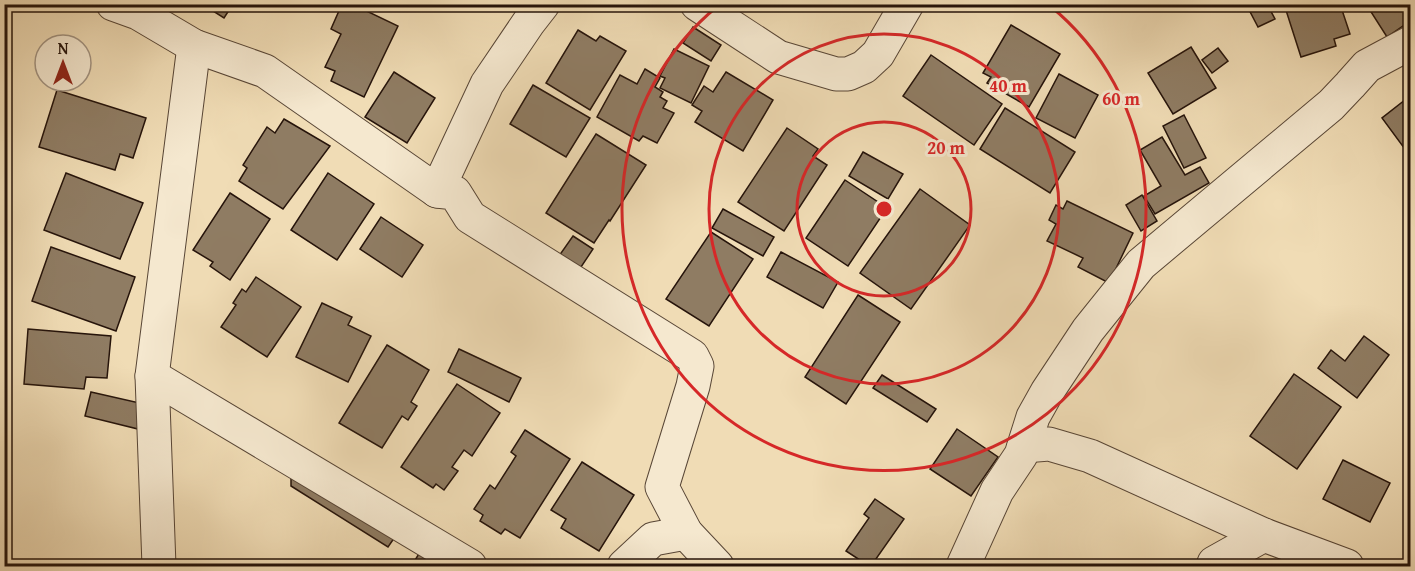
<svg xmlns="http://www.w3.org/2000/svg" width="1415" height="571" viewBox="0 0 1415 571" font-family="'Gentium Book Plus',serif">
  <style>
    .building { fill: #8f7c63; stroke: #26140b; stroke-width: 1.5 }
    .lines { fill: none; stroke-linecap: round; stroke-linejoin: round }
    .street-casing { stroke: #584636; stroke-width: 35 }
    .street { stroke: #f5e8cf; stroke-width: 33 }
    .ring { fill: none; stroke: #d62828; stroke-width: 3 }
    .centre { fill: #d62828; stroke: #f5e8cf; stroke-width: 3 }
    .ring-label { font-size: 18px; text-anchor: middle; font-weight: bold; fill: #d62828; stroke: #f5e8cf; stroke-width: 6; stroke-linejoin: round; paint-order: stroke }
  </style>
  <rect width="100%" height="100%" fill="#f0dcb5"/>
  <filter id="stains"><feTurbulence type="fractalNoise" baseFrequency=".00333" numOctaves="4"/><feColorMatrix values="0 0 0 0 .2 0 0 0 0 .09 0 0 0 0 .02 0 0 0 .5 -.17"/></filter>
  <radialGradient id="worn" r=".72"><stop offset=".6" stop-color="#630" stop-opacity="0"/><stop offset="1" stop-color="#630" stop-opacity=".3"/></radialGradient>
  <g class="building">
    <polygon points="202,4 233,4 224,18"/>
    <polygon points="342,4 352,4 398,26 364,97 331,81 335,71 325,67 341,34 331,29"/>
    <polygon points="1246,4 1267,4 1275,19 1258,27"/>
    <polygon points="1284,4 1340,4 1350,34 1334,39 1336,46 1301,57"/>
    <polygon points="1366,4 1410,4 1410,21 1387,37"/>
    <polygon points="1011,25 1060,54 1029,107 987,83 991,77 983,73"/>
    <polygon points="693,27 721,45 711,61 683,43"/>
    <polygon points="578,30 596,41 600,36 626,51 590,110 546,83"/>
    <polygon points="1191,47 1216,88 1173,114 1148,73"/>
    <polygon points="1218,48 1228,61 1212,73 1202,60"/>
    <polygon points="674,49 709,66 691,103 660,88 665,78 660,76"/>
    <polygon points="931,55 1002,104 974,145 903,96"/>
    <polygon points="645,69 660,78 655,87 663,92 660,97 667,101 663,108 674,113 657,143 643,136 639,141 597,117 620,75 637,84"/>
    <polygon points="394,72 435,98 407,143 365,117"/>
    <polygon points="726,72 773,100 743,151 695,122 702,111 692,105 704,86 713,92"/>
    <polygon points="1059,74 1098,95 1075,138 1036,118"/>
    <polygon points="533,85 590,118 566,157 510,124"/>
    <polygon points="57,90 146,118 133,158 120,154 115,170 39,147"/>
    <polygon points="1410,96 1410,156 1382,118"/>
    <polygon points="1005,108 1075,152 1050,193 980,149"/>
    <polygon points="1184,115 1206,158 1184,168 1163,126"/>
    <polygon points="284,119 330,146 283,209 239,181 247,168 243,165 267,127 275,133"/>
    <polygon points="787,128 818,149 813,156 827,165 784,231 738,202"/>
    <polygon points="596,134 646,165 610,221 609,220 594,243 546,213"/>
    <polygon points="1162,137 1185,175 1200,167 1209,183 1155,214 1144,196 1161,186 1140,150"/>
    <polygon points="863,152 903,174 888,199 849,176"/>
    <polygon points="66,173 143,203 120,259 44,230"/>
    <polygon points="328,173 374,204 337,260 291,230"/>
    <polygon points="845,180 887,208 848,266 806,238"/>
    <polygon points="920,189 970,225 911,309 860,273"/>
    <polygon points="230,193 270,219 230,280 210,266 213,262 193,250"/>
    <polygon points="1142,195 1157,221 1141,231 1126,205"/>
    <polygon points="1067,201 1133,233 1109,283 1078,267 1083,258 1047,241 1056,224 1049,220 1056,205 1063,209"/>
    <polygon points="723,209 774,237 763,256 712,228"/>
    <polygon points="381,217 423,245 402,277 360,249"/>
    <polygon points="711,232 753,259 709,326 666,299"/>
    <polygon points="573,236 593,249 579,270 559,256"/>
    <polygon points="51,247 135,277 116,331 32,301"/>
    <polygon points="781,252 838,282 823,308 767,277"/>
    <polygon points="256,277 301,307 267,357 221,327 236,305 233,303 242,289 246,292"/>
    <polygon points="858,295 900,322 846,404 805,377"/>
    <polygon points="322,303 352,317 348,325 371,336 348,382 296,357"/>
    <polygon points="28,329 111,336 107,378 86,377 84,389 24,384"/>
    <polygon points="1364,336 1389,355 1357,398 1318,368 1331,350 1345,361"/>
    <polygon points="387,345 429,370 411,402 417,406 408,420 402,416 382,448 339,423"/>
    <polygon points="459,349 521,378 509,402 448,372"/>
    <polygon points="1294,374 1341,407 1297,469 1250,436"/>
    <polygon points="882,375 936,409 927,422 873,388"/>
    <polygon points="457,384 500,413 472,456 464,450 452,467 458,471 444,490 436,484 433,488 401,467"/>
    <polygon points="91,392 144,404 138,429 85,416"/>
    <polygon points="957,429 998,457 971,496 930,469"/>
    <polygon points="525,430 570,459 520,538 505,529 501,534 480,521 483,515 474,509 490,485 495,489 516,456 511,452"/>
    <polygon points="1343,460 1390,483 1370,522 1323,499"/>
    <polygon points="291,462 397,534 388,547 291,486"/>
    <polygon points="582,462 634,495 599,551 561,528 566,519 551,510"/>
    <polygon points="875,499 904,519 871,566 869,566 846,551 869,518 864,514"/>
    <polygon points="420,552 439,566 414,566 412,565"/>
  </g>
  <g class="lines">
    <defs>
      <g id="street">
        <polyline points="113,4 138,13 194,46 265,71 437,191 487,84 529,22 543,4"/>
        <polyline points="697,4 778,57 836,74 848,74 864,67 878,54 907,4"/>
        <polyline points="437,191 455,193 470,217 692,356 697,366 693,386 662,487 686,533 717,566"/>
        <polyline points="152,376 470,566"/>
        <polyline points="1024,446 1049,444 1090,456 1264,535 1347,566"/>
        <polyline points="1214,563 1264,535"/>
        <polyline points="159,566 152,376 194,46"/>
        <polyline points="624,566 653,539 686,533"/>
        <polyline points="963,566 997,491 1021,455 1033,417 1047,392 1088,330 1141,264 1331,105 1350,85 1367,66 1410,43"/>
      </g>
    </defs>
    <use href="#street" class="street-casing"/>
    <use href="#street" class="street"/>
  </g>
  <g class="ring">
    <circle cx="884" cy="209" r="87"/>
    <circle cx="884" cy="209" r="175"/>
    <path d="M1049 5A262 262 0 1 1 719 5"/>
  </g>
  <circle cx="884" cy="209" r="9" class="centre"/>
  <g class="ring-label">
    <text x="1008" y="92">40 m</text>
    <text x="1121" y="105">60 m</text>
    <text x="946" y="154">20 m</text>
  </g>
  <rect width="1415" height="571" fill="none" stroke="#f0dcb5" stroke-width="24"/>
  <rect x="6" y="6" width="1403" height="559" fill="none" stroke="#26140b" stroke-width="3"/>
  <rect x="12" y="12" width="1391" height="547" fill="none" stroke="#26140b" stroke-width="1.5"/>
  <g transform="translate(63 63)"><circle r="28" fill="#f5e8cf" stroke="#a29381" stroke-width="1.5"/>
  <path d="M0-4.5L10 22L0 15L-10 22Z" fill="#8f2418"/>
  <text y="-9" font-size="16" font-weight="bold" text-anchor="middle" fill="#26140b">N</text>
  </g>
  <rect width="100%" height="100%" filter="url(#stains)"/>
  <rect width="100%" height="100%" fill="url(#worn)"/>
</svg>
